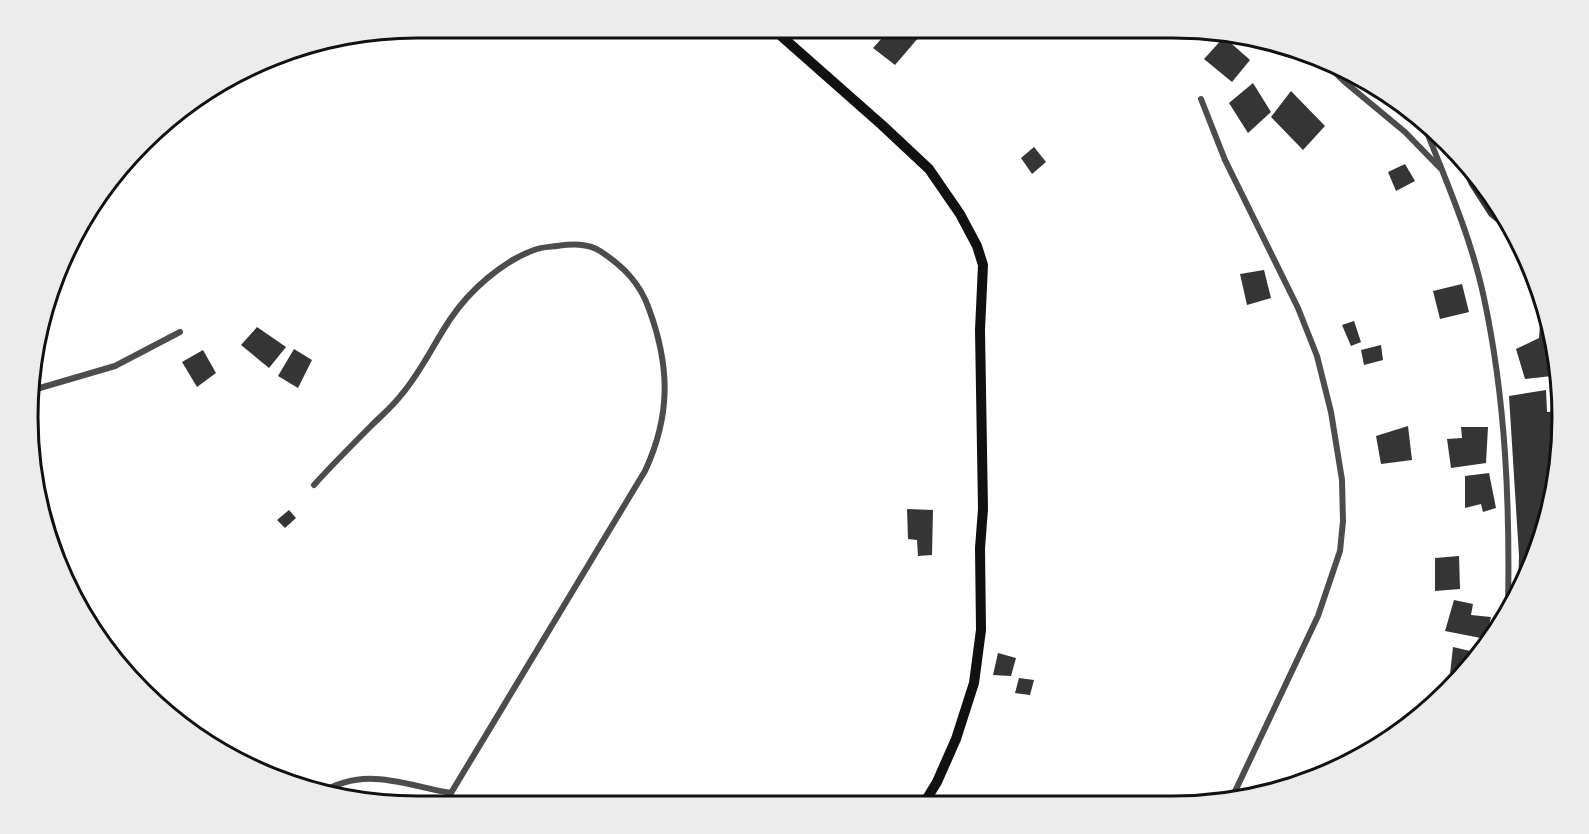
<svg xmlns="http://www.w3.org/2000/svg" width="1589" height="834" viewBox="0 0 1589 834" font-family="'Public Sans',sans-serif">
  <style>
    .building { fill: #353535 }
    .lines { fill: none; stroke-linecap: round; stroke-linejoin: round }
    .minor { stroke: #4c4c4c; stroke-width: 6 }
    .secondary { stroke: #111; stroke-width: 10 }
    .rim { fill: none; stroke: #111; stroke-width: 3 }
  </style>
  <rect width="100%" height="100%" fill="#fff"/>
  <g class="building">
    <polygon points="892,27 907,28 919,37 895,65 873,48"/>
    <polygon points="1224,37 1250,60 1232,82 1204,59"/>
    <polygon points="1253,83 1271,112 1248,133 1229,103"/>
    <polygon points="1291,91 1325,126 1303,150 1271,117"/>
    <polygon points="1034,147 1046,162 1032,174 1021,158"/>
    <polygon points="1454,151 1465,160 1505,229 1489,216 1469,185"/>
    <polygon points="1405,164 1415,181 1396,191 1388,172"/>
    <polygon points="1264,270 1271,298 1247,305 1240,274"/>
    <polygon points="1462,284 1469,312 1440,319 1433,291"/>
    <polygon points="1542,298 1552,376 1525,379 1516,349 1539,338"/>
    <polygon points="1354,321 1361,342 1351,346 1342,325"/>
    <polygon points="257,327 286,347 269,368 241,345"/>
    <polygon points="1381,345 1383,360 1364,365 1361,350"/>
    <polygon points="294,349 312,360 298,388 278,376"/>
    <polygon points="203,350 216,373 197,387 182,362"/>
    <polygon points="1546,390 1547,412 1557,411 1561,443 1522,590 1518,595 1519,556 1509,396"/>
    <polygon points="1408,426 1412,460 1381,464 1376,436"/>
    <polygon points="1461,427 1488,427 1486,463 1451,468 1447,439 1462,438"/>
    <polygon points="1489,473 1496,508 1483,512 1481,504 1465,508 1465,476"/>
    <polygon points="907,509 933,510 932,555 918,556 917,540 908,539"/>
    <polygon points="289,510 296,518 285,528 277,520"/>
    <polygon points="1459,556 1460,589 1435,591 1435,558"/>
    <polygon points="1454,600 1473,604 1471,615 1491,617 1486,639 1445,631"/>
    <polygon points="1453,647 1479,653 1462,677 1450,674"/>
    <polygon points="998,653 1016,658 1011,676 993,675"/>
    <polygon points="1019,678 1034,680 1030,695 1015,693"/>
  </g>
  <g class="lines">
    <g class="minor">
      <polyline points="1320,58 1346,83 1405,132 1440,168"/>
      <polyline points="1201,99 1225,160 1298,308 1317,356 1331,412 1342,480 1343,521 1340,551 1318,616 1230,802"/>
      <path d="M1426,130C1448,185 1472,241 1484,298C1506,401 1510,506 1508,611"/>
      <polyline points="33,390 115,366 180,332"/>
      <path d="M314,485C332,465 351,446 371,426C381,416 393,406 402,394C422,370 434,343 451,318C470,290 503,261 534,250C541,247 549,247 557,246C572,244 587,243 600,251C623,266 640,283 649,309C670,366 671,415 645,471L451,793"/>
      <path d="M319,794C365,765 403,785 451,793L446,806"/>
    </g>
    <g class="secondary">
      <polyline points="771,27 882,125 929,169 960,214 977,246 983,265 980,330 983,509 980,548 981,630 974,683 956,739 937,782 923,805"/>
      <polyline points="174,114 205,94"/>
    </g>
  </g>
  <path d="M0 0H1589V834H0ZM417 38H1173A379 379 0 0 1 1552 417V417A379 379 0 0 1 1173 796H417A379 379 0 0 1 38 417V417A379 379 0 0 1 417 38Z" fill="#ececec" fill-rule="evenodd"/>
  <path class="rim" d="M417 38H1173A379 379 0 0 1 1552 417V417A379 379 0 0 1 1173 796H417A379 379 0 0 1 38 417V417A379 379 0 0 1 417 38Z"/>
</svg>
